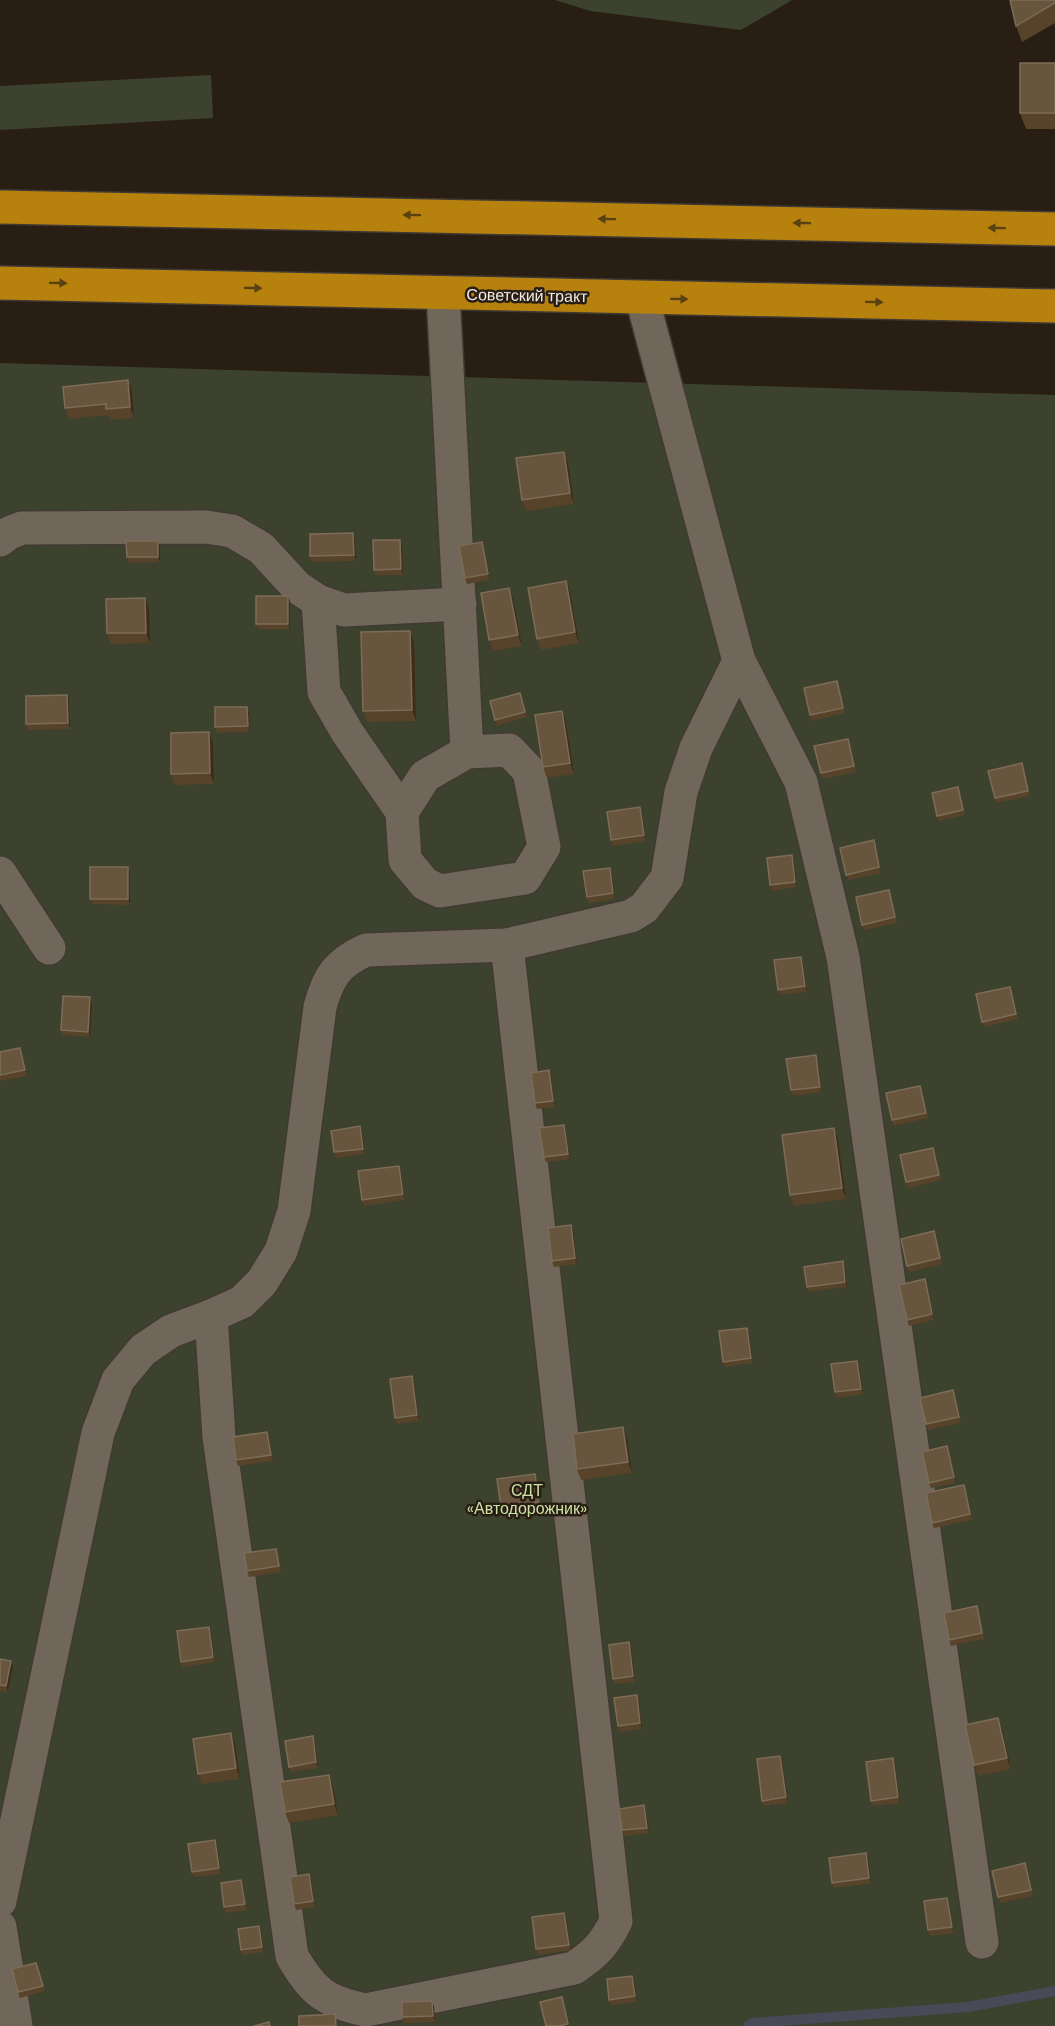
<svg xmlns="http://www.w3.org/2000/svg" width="1055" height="2026" viewBox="0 0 1055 2026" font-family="'DM Sans',sans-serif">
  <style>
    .green { fill: #3c422d }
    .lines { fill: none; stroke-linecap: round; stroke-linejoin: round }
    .stream { stroke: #484b57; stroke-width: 10 }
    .minor-casing { stroke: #413a34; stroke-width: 36 }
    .highway-casing { stroke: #413a34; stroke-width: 36 }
    .minor { stroke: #71665a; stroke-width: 33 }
    .highway { stroke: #b7810d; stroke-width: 33 }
    .wall { fill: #574329 }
    .shaded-wall { fill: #3e2c18 }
    .building { fill: #68553d; stroke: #7d6c57; stroke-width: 1.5 }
    .oneway { fill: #5a4112 }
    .labels { text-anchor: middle; stroke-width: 5; stroke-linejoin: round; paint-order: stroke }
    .street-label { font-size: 16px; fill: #f0eae3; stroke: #281e14 }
    .park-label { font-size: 16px; fill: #cde0a3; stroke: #281e14 }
  </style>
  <rect width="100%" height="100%" fill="#281e14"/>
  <g class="green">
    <polygon points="555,0 792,0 741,30 590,11"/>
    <polygon points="211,75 213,118 0,130 0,86"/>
    <polygon points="0,363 1055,395 1055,2026 0,2026"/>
  </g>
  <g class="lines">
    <polyline class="stream" points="748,2026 753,2023 968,2007 1055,1991"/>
    <defs>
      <g id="minor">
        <polyline points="443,293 467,752 509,750 529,771 544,847 525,878 440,891 425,884 405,860 402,812 425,776 467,752"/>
        <polyline points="0,540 9,533 22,528 206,527 232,531 261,548 297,587 318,601 344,610 460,604"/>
        <polyline points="318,601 324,692 347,732 402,812"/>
        <polyline points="739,661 801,782 843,957 982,1942"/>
        <polyline points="0,873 49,948"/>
        <path d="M211,1316L219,1437L292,1956C312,1991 325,2002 366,2010L574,1968C596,1953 604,1945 616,1921L507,945"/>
        <path d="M0,1901L98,1433L118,1380L143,1350L171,1331L211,1316L242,1302L262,1282L281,1251L294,1211L320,1007C328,977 337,963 366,950L507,945L631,916L644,908L667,878L681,792L696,748L739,661L642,298"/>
        <polyline points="0,1927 16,2026"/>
      </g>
      <g id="highway">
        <polyline points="0,207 1055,229"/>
        <polyline points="0,283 1055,306"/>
      </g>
    </defs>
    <use href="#minor" class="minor-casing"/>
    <use href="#highway" class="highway-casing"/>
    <use href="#minor" class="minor"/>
    <use href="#highway" class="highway"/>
  </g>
  <g class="wall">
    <polygon points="1055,0 1055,23 1022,42 1016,26"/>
    <polygon points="1055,63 1055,129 1026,129 1020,113"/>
    <polygon points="132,391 134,418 110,420 108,415 69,419 65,408"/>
    <polygon points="568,463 574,504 526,511 522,500"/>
    <polygon points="353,533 355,538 356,561 312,562 310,556"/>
    <polygon points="400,540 402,545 403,575 376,575 374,570"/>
    <polygon points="158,541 160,546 160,562 129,563 127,557"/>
    <polygon points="482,542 484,548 490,580 467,584 465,578"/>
    <polygon points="566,581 570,592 579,643 541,650 537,639"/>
    <polygon points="509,588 513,599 522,646 493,651 489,640"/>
    <polygon points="290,601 290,629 258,629 256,624"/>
    <polygon points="149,609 150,643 111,644 107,633"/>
    <polygon points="410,631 414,642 416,721 367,722 363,711"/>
    <polygon points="839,686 845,713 812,721 810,715"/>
    <polygon points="522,699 527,717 497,726 495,720"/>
    <polygon points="69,701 70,729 28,730 26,724"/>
    <polygon points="247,707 249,712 250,732 217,733 215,727"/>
    <polygon points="562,711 566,722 574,774 547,778 543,767"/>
    <polygon points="209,732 213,743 214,784 175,785 171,774"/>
    <polygon points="850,744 856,772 823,779 821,773"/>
    <polygon points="1024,769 1030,796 997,803 995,798"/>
    <polygon points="958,787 965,815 939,821 937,816"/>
    <polygon points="640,807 642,813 646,841 613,846 611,840"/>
    <polygon points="876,846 881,873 849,880 846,875"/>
    <polygon points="792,855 794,861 797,887 772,891 770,885"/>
    <polygon points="130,873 130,905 92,904 90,899"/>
    <polygon points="612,873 615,899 589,903 587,897"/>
    <polygon points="891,896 897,923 864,930 862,925"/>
    <polygon points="803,962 807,992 780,995 778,990"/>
    <polygon points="1010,987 1018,1019 984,1027 982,1022"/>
    <polygon points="90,997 92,1003 90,1037 63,1035 61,1030"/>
    <polygon points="20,1048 27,1076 0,1081 0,1052"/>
    <polygon points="816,1055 818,1061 822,1092 793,1096 791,1090"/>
    <polygon points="551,1076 555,1107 537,1109 535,1103"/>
    <polygon points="922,1091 928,1118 894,1126 892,1120"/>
    <polygon points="566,1131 570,1159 546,1162 544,1157"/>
    <polygon points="362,1132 365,1154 336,1158 334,1152"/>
    <polygon points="838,1139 846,1199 794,1206 790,1195"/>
    <polygon points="933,1148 941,1180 908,1188 906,1182"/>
    <polygon points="401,1172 405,1200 364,1206 362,1200"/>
    <polygon points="573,1230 577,1264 554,1267 552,1261"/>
    <polygon points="936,1237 942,1264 909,1272 907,1266"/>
    <polygon points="845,1267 847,1287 809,1292 807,1287"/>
    <polygon points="927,1285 934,1320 909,1326 907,1320"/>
    <polygon points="749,1333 753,1363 725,1367 723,1362"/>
    <polygon points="857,1361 859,1367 863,1394 837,1398 835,1392"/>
    <polygon points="412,1376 414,1382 419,1421 397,1424 395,1418"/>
    <polygon points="953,1390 961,1423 928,1430 926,1424"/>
    <polygon points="267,1432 269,1437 273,1461 238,1466 236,1460"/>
    <polygon points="627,1438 632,1473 581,1480 577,1469"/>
    <polygon points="947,1446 956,1483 931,1488 929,1483"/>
    <polygon points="535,1474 537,1480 541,1508 503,1513 501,1508"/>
    <polygon points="964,1485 972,1520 934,1528 932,1523"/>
    <polygon points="278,1554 281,1572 249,1577 247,1571"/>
    <polygon points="977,1606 984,1639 951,1646 949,1640"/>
    <polygon points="211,1632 215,1662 183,1667 181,1662"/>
    <polygon points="631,1648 635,1682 615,1684 613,1679"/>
    <polygon points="0,1659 13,1667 8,1692 0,1690"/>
    <polygon points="637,1695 639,1701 642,1729 620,1732 618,1726"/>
    <polygon points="1002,1729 1011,1769 978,1776 974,1765"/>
    <polygon points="315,1742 318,1768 291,1772 289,1767"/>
    <polygon points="235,1744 240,1779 202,1784 198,1774"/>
    <polygon points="780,1756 782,1761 788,1803 764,1806 762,1801"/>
    <polygon points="895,1764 900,1803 873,1806 871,1801"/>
    <polygon points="329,1775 333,1786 338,1815 289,1823 285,1812"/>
    <polygon points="646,1811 649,1833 624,1836 622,1830"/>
    <polygon points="217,1846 221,1874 194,1877 192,1872"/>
    <polygon points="866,1853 868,1859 871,1883 834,1888 832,1883"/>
    <polygon points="1027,1869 1033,1896 1000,1903 998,1897"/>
    <polygon points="241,1880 243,1885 247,1910 226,1913 224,1907"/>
    <polygon points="311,1880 315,1907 296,1910 294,1904"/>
    <polygon points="947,1898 949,1904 954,1933 930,1936 928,1930"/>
    <polygon points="566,1918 571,1950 538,1955 536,1949"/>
    <polygon points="259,1926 261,1931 264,1952 243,1955 241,1950"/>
    <polygon points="36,1963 45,1991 20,1998 18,1992"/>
    <polygon points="632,1976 634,1981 637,2002 611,2005 609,2000"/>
    <polygon points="432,2001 434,2007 435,2022 404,2023 402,2017"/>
  </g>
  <g class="shaded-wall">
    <polygon points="128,380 132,391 134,418 130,407"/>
    <polygon points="564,452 568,463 574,504 570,493"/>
    <polygon points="353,533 355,538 356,561 354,555"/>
    <polygon points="400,540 402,545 403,575 401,569"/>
    <polygon points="158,541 160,546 160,562 158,557"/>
    <polygon points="482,542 484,548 490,580 488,574"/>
    <polygon points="566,581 570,592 579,643 575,632"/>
    <polygon points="509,588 513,599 522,646 518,635"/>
    <polygon points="288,596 290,601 290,629 288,624"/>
    <polygon points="145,598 149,609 150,643 146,633"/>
    <polygon points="410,631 414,642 416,721 412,710"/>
    <polygon points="67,695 69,701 70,729 68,723"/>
    <polygon points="247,707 249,712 250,732 248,726"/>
    <polygon points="562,711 566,722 574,774 570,763"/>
    <polygon points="209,732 213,743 214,784 210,773"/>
    <polygon points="640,807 642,813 646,841 644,835"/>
    <polygon points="792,855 794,861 797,887 795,882"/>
    <polygon points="128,867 130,873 130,905 128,899"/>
    <polygon points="610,868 612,873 615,899 613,893"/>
    <polygon points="801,957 803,962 807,992 805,986"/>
    <polygon points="90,997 92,1003 90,1037 88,1032"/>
    <polygon points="20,1048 22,1054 27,1076 25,1070"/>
    <polygon points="816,1055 818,1061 822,1092 820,1087"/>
    <polygon points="549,1070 551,1076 555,1107 553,1101"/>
    <polygon points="564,1125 566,1131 570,1159 568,1154"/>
    <polygon points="360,1126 362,1132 365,1154 363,1149"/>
    <polygon points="834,1128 838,1139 846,1199 842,1188"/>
    <polygon points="399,1166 401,1172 405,1200 403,1194"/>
    <polygon points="571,1225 573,1230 577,1264 575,1258"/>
    <polygon points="843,1261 845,1267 847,1287 845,1282"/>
    <polygon points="925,1279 927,1285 934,1320 932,1314"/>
    <polygon points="747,1328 749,1333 753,1363 751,1358"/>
    <polygon points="857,1361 859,1367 863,1394 861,1389"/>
    <polygon points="412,1376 414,1382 419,1421 417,1415"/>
    <polygon points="623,1427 627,1438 632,1473 628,1462"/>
    <polygon points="267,1432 269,1437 273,1461 271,1455"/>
    <polygon points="947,1446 949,1452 956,1483 954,1477"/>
    <polygon points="535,1474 537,1480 541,1508 539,1502"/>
    <polygon points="209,1627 211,1632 215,1662 213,1657"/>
    <polygon points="629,1642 631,1648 635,1682 633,1676"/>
    <polygon points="11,1661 13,1667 8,1692 6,1686"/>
    <polygon points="637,1695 639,1701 642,1729 640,1723"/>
    <polygon points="998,1718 1002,1729 1011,1769 1007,1758"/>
    <polygon points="231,1733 235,1744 240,1779 236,1768"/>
    <polygon points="313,1736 315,1742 318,1768 316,1762"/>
    <polygon points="780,1756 782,1761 788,1803 786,1797"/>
    <polygon points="893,1758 895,1764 900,1803 898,1797"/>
    <polygon points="329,1775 333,1786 338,1815 334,1804"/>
    <polygon points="644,1805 646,1811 649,1833 647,1828"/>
    <polygon points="215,1840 217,1846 221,1874 219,1868"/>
    <polygon points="866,1853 868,1859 871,1883 869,1878"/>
    <polygon points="309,1874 311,1880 315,1907 313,1901"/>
    <polygon points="241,1880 243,1885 247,1910 245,1904"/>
    <polygon points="947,1898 949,1904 954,1933 952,1927"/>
    <polygon points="564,1913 566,1918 571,1950 569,1945"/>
    <polygon points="259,1926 261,1931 264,1952 262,1947"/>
    <polygon points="632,1976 634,1981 637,2002 635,1996"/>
    <polygon points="432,2001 434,2007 435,2022 433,2016"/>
  </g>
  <g class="building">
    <polygon points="1010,0 1055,0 1055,3 1016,26"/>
    <rect x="1020" y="63" width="35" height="50"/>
    <polygon points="128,380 130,407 106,409 106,404 65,408 63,387"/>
    <polygon points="564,452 570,493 522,500 516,458"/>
    <polygon points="353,533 354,555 310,556 310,534"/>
    <polygon points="373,540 400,540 401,569 374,570"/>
    <polygon points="126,541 158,541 158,557 127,557"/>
    <polygon points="482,542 488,574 465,578 459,546"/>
    <polygon points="566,581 575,632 537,639 528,588"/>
    <polygon points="509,588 518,635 489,640 481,593"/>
    <rect x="256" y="596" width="32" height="28"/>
    <polygon points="145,598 146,633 107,633 106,599"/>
    <polygon points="410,631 412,710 363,711 361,632"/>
    <polygon points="837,681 843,708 810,715 804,688"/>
    <polygon points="520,693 525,712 495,720 490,701"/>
    <polygon points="67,695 68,723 26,724 26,696"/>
    <polygon points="215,707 247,707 248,726 215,727"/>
    <polygon points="562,711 570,763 543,767 535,715"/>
    <polygon points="209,732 210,773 171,774 171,733"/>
    <polygon points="848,739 854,766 821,773 814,746"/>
    <polygon points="1022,763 1028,791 995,798 988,771"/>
    <polygon points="958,787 963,810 937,816 932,793"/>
    <polygon points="640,807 644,835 611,840 607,812"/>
    <polygon points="874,840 879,867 846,875 840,848"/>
    <polygon points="792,855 795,882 770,885 767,858"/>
    <rect x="90" y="867" width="38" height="32"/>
    <polygon points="610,868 613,893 587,897 583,871"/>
    <polygon points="889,890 895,917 862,925 856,897"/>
    <polygon points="801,957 805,986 778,990 774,960"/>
    <polygon points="1010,987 1016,1014 982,1022 976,994"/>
    <polygon points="63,996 90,997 88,1032 61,1030"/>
    <polygon points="20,1048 25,1070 0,1075 0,1052"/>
    <polygon points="816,1055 820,1087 791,1090 786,1059"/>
    <polygon points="549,1070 553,1101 535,1103 531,1073"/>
    <polygon points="920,1086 926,1113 892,1120 886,1093"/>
    <polygon points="564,1125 568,1154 544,1157 539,1128"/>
    <polygon points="360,1126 363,1149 334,1152 331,1131"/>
    <polygon points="834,1128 842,1188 790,1195 782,1135"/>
    <polygon points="933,1148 939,1175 906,1182 900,1155"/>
    <polygon points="399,1166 403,1194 362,1200 358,1171"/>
    <polygon points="571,1225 575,1258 552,1261 548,1228"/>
    <polygon points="934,1231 940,1258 907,1266 901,1239"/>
    <polygon points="843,1261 845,1282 807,1287 804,1267"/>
    <polygon points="925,1279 932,1314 907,1320 899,1285"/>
    <polygon points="747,1328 751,1358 723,1362 719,1331"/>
    <polygon points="857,1361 861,1389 835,1392 831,1364"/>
    <polygon points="412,1376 417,1415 395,1418 390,1379"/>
    <polygon points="953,1390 959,1417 926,1424 920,1398"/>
    <polygon points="623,1427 628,1462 577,1469 573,1434"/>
    <polygon points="267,1432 271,1455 236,1460 233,1437"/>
    <polygon points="947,1446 954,1477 929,1483 922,1452"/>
    <polygon points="535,1474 539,1502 501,1508 497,1479"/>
    <polygon points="964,1485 970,1514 932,1523 926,1493"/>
    <polygon points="276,1549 279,1566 247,1571 244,1553"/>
    <polygon points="977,1606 982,1633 949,1640 944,1613"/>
    <polygon points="209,1627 213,1657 181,1662 177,1631"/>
    <polygon points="629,1642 633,1676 613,1679 609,1645"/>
    <polygon points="0,1659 11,1661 6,1686 0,1685"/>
    <polygon points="637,1695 640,1723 618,1726 614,1698"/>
    <polygon points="998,1718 1007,1758 974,1765 965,1725"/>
    <polygon points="231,1733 236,1768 198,1774 193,1739"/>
    <polygon points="313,1736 316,1762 289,1767 285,1741"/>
    <polygon points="780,1756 786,1797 762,1801 757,1759"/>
    <polygon points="893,1758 898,1797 871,1801 866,1762"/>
    <polygon points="329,1775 334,1804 285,1812 280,1782"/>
    <polygon points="644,1805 647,1828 622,1830 619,1809"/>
    <polygon points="215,1840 219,1868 192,1872 188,1844"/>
    <polygon points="866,1853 869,1878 832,1883 829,1858"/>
    <polygon points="1025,1863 1031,1890 998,1897 992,1871"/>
    <polygon points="309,1874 313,1901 294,1904 290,1877"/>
    <polygon points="241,1880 245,1904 224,1907 221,1883"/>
    <polygon points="947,1898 952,1927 928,1930 924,1901"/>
    <polygon points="564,1913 569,1945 536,1949 532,1917"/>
    <polygon points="259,1926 262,1947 241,1950 238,1929"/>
    <polygon points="36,1963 43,1986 18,1992 12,1969"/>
    <polygon points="632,1976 635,1996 609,2000 607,1979"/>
    <polygon points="562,1997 568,2024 558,2026 546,2026 540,2002"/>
    <polygon points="432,2001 433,2016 402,2017 402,2002"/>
    <polygon points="335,2014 336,2026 299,2026 299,2016"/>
    <polygon points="269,2022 270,2026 254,2026"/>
  </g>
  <defs><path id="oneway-solid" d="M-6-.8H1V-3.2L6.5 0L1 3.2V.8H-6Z" transform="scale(1.5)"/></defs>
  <g class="oneway">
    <use href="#oneway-solid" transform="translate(412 215) rotate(-179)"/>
    <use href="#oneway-solid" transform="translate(607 219) rotate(-179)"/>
    <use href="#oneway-solid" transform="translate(802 223) rotate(-179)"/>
    <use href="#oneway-solid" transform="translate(997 228) rotate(-179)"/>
    <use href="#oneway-solid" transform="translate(58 283) rotate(1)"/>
    <use href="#oneway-solid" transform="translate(253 288) rotate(1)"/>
    <use href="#oneway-solid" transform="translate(679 299) rotate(1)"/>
    <use href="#oneway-solid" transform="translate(874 302) rotate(1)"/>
  </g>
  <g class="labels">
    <g class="street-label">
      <text transform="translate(527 295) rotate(1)" y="6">Советский тракт</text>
    </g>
    <g class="park-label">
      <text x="527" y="1496">СДТ<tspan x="527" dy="18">«Автодорожник»</tspan></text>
    </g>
  </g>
</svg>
